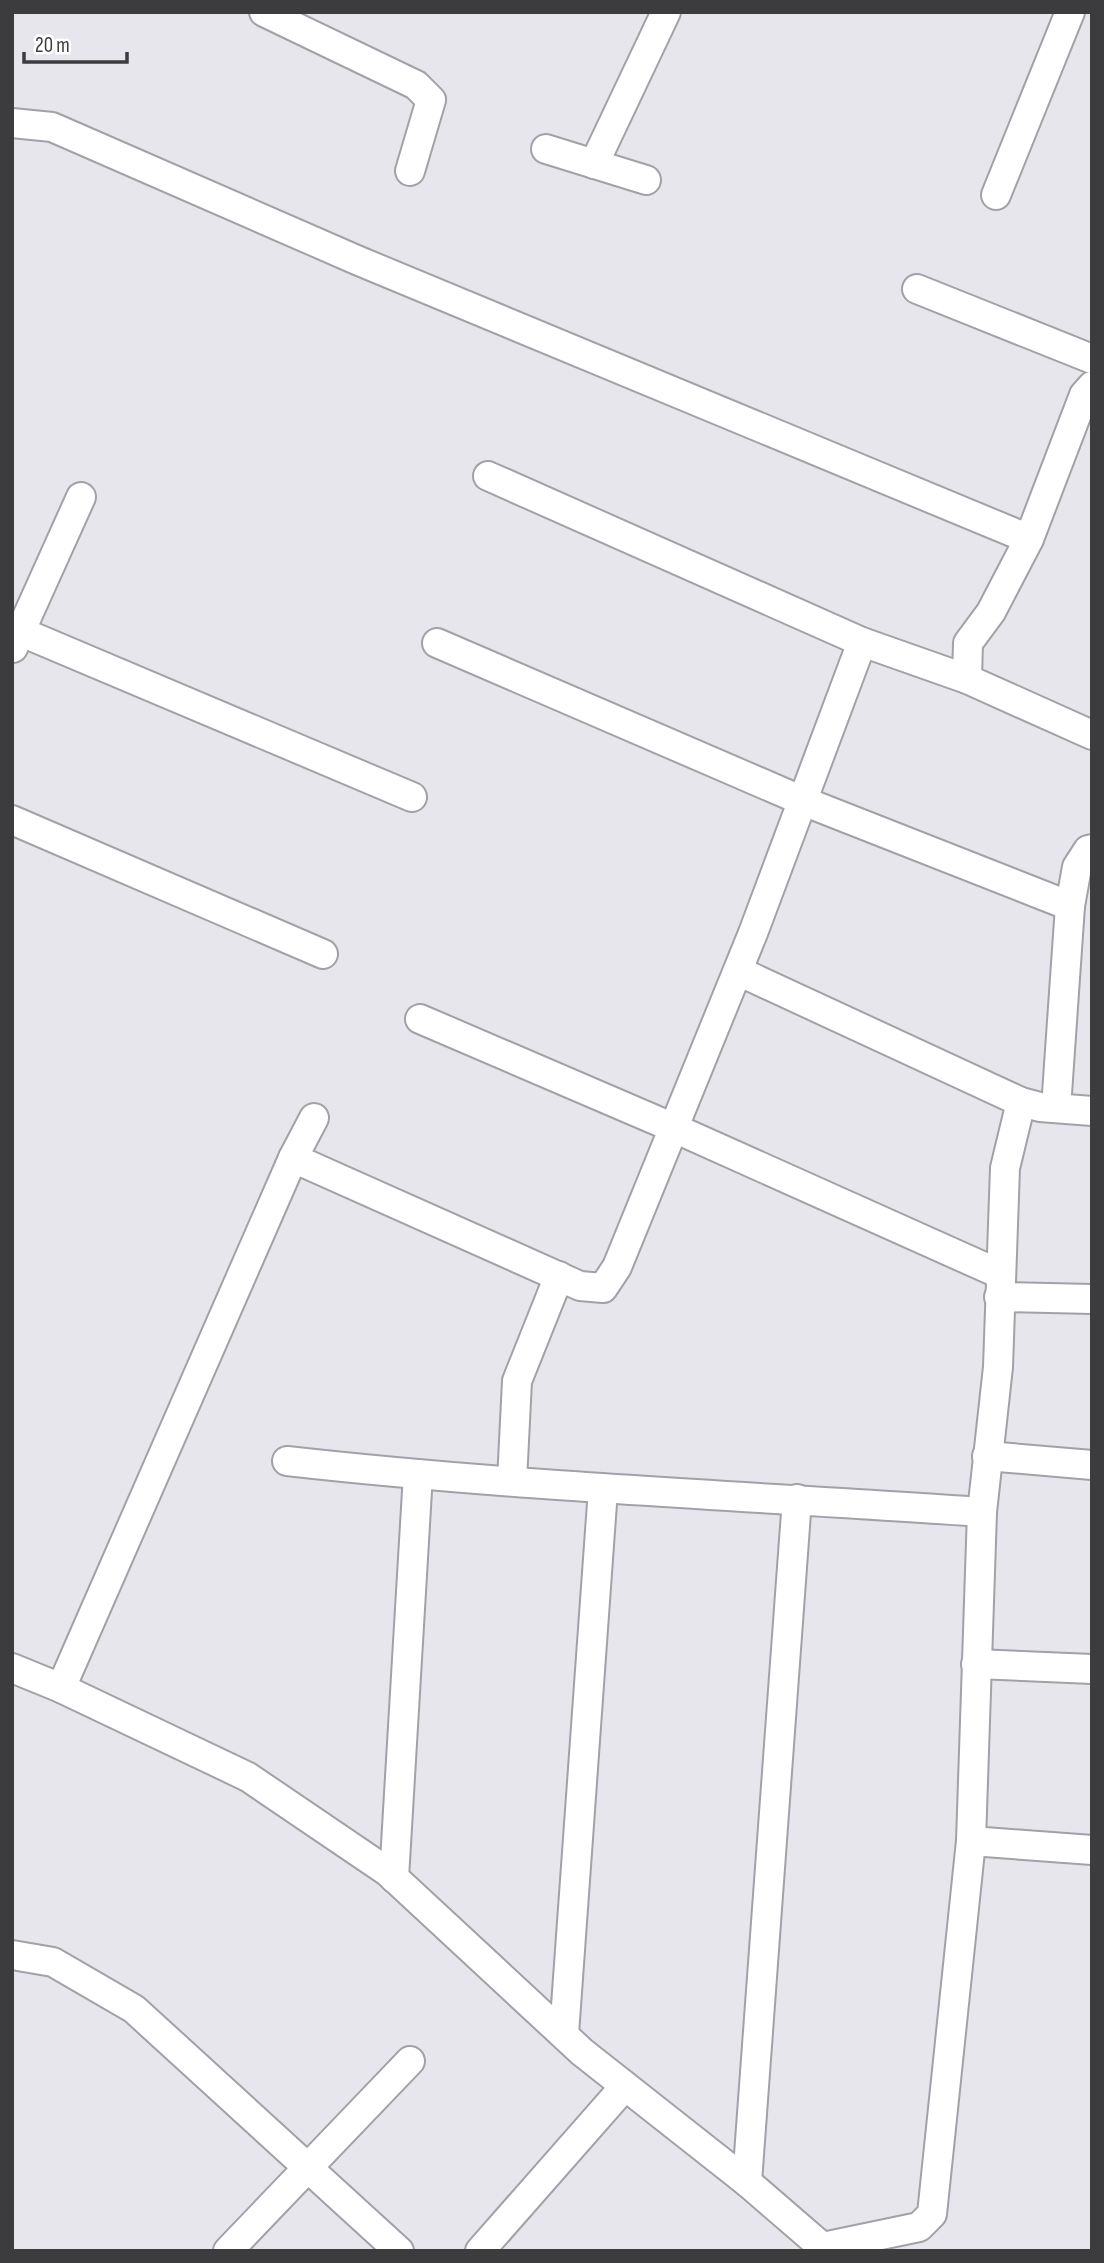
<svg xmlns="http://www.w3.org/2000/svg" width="1104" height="2263" viewBox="0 0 1104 2263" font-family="'Sofia Sans Condensed',sans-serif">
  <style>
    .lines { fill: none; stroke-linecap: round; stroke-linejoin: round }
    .minor-casing { stroke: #a3a0a7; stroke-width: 32 }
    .minor { stroke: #fff; stroke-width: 28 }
  </style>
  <rect width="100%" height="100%" fill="#e8e6ed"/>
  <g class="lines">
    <defs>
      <g id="minor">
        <polyline points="264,12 416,85 431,100 410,171"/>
        <polyline points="12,123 52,127 359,261 1029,539"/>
        <polyline points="546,149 646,180"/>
        <polyline points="594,164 666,12"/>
        <polyline points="996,195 1070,12"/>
        <polyline points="917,289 1092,359"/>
        <polyline points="488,476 862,642"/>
        <polyline points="12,628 412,797"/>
        <polyline points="437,643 803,801 1070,906"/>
        <polyline points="13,648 81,497"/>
        <polyline points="967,679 1092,735"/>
        <polyline points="12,820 323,954"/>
        <polyline points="738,971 1021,1102"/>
        <polyline points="420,1019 674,1128 1000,1274"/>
        <polyline points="1056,1108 1070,906 1077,867 1088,850 1092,849"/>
        <polyline points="293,1158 580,1286 603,1288 617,1267 753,933 862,642 967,679 968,643 991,612 1029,539 1084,395 1092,386"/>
        <polyline points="999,1297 1092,1299"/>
        <polyline points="987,1456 1092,1465"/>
        <path d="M287,1461C518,1487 750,1496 982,1512"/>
        <polyline points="512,1481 517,1381 559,1276"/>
        <polyline points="976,1664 1092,1669"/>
        <polyline points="12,1668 61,1688 248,1777 388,1872 582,2052 747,2182 827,2251"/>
        <polyline points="61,1688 293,1158 314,1118"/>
        <polyline points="971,1841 1092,1850"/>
        <polyline points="394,1878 418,1474"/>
        <polyline points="12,1955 53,1962 134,2009 399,2251"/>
        <polyline points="564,2034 603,1489"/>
        <polyline points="747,2182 797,1499"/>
        <polyline points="823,2247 919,2227 932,2214 971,1841 982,1512 998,1367 1005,1168 1021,1102 1040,1107 1092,1111"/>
        <polyline points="228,2251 410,2061"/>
        <polyline points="480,2251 625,2086"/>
      </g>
    </defs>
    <use href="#minor" class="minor-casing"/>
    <use href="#minor" class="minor"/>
  </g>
  <rect width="1104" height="2263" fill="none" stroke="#3c3b3e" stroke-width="28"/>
  <path d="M24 52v10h103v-10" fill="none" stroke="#3c3b3e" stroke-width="3.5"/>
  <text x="35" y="52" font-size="21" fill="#3c3b3e" stroke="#ffffff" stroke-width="5" paint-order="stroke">20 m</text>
</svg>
